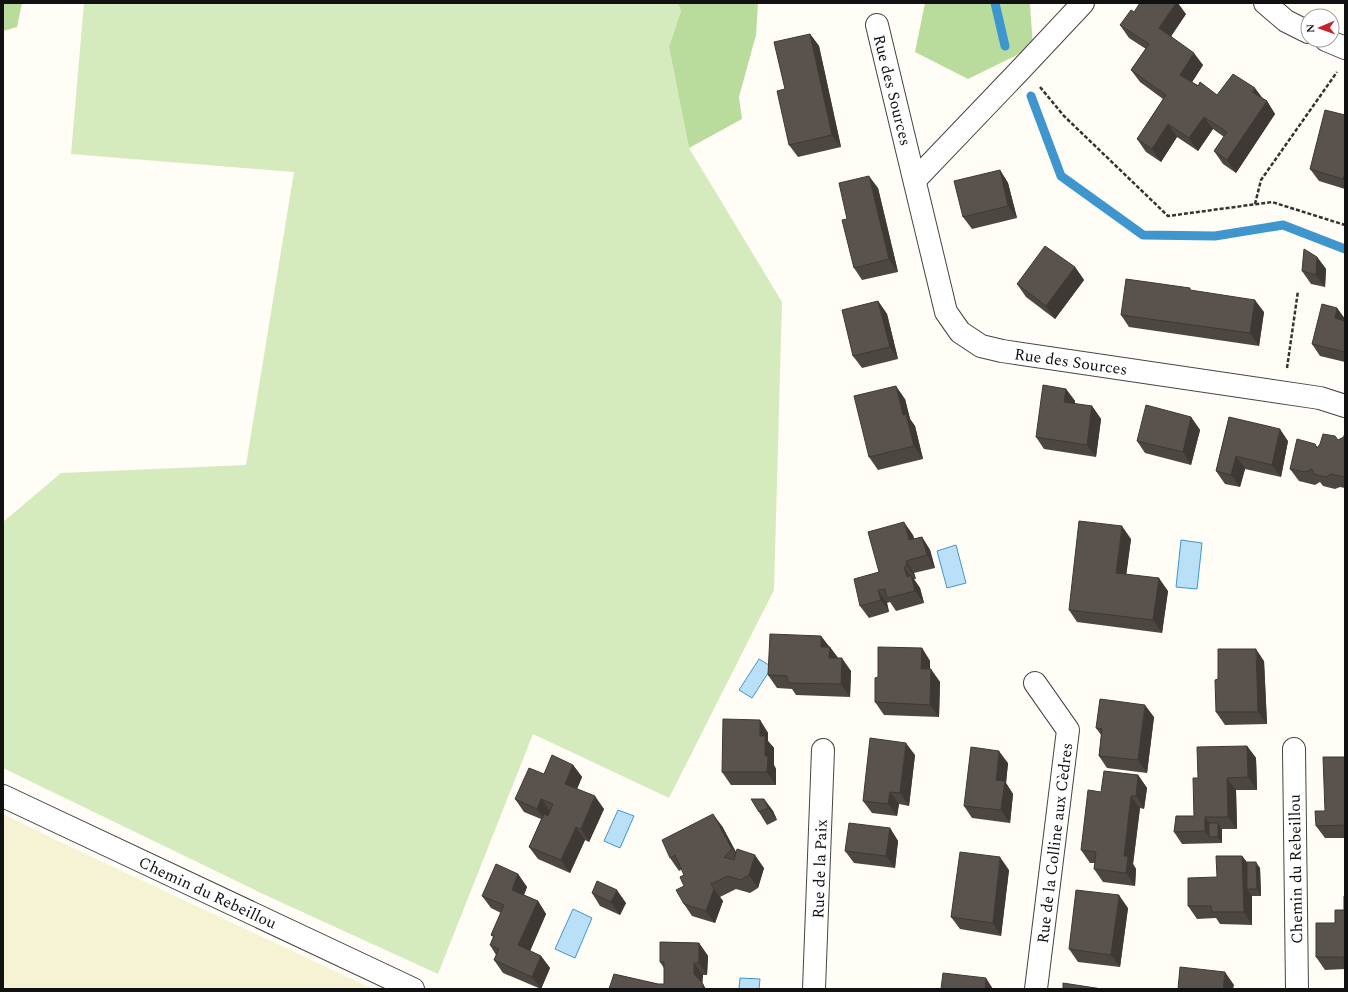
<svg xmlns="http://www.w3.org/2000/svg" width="1348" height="992" viewBox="0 0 1348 992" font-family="Spectral,serif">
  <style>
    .farmland { fill: #f6f3d4 }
    .green { fill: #d5ebbd }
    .forest { fill: #b9dc9c }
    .water { fill: #b9e0f7; stroke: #3f96cf }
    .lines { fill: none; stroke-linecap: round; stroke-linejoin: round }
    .stream { stroke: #3f96cf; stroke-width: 9 }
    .minor-casing { stroke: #444; stroke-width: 24 }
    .path { stroke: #333; stroke-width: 2.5; stroke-dasharray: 4 2; stroke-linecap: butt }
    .minor { stroke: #fff; stroke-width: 22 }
    .wall { fill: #4d4742 }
    .shaded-wall { fill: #3f3936 }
    .building { fill: #5a524d; stroke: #3f3936 }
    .labels { text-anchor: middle; stroke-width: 4; stroke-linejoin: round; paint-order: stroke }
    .street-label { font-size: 16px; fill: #111; stroke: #fff }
  </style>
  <rect width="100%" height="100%" fill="#fffdf5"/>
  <polygon class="farmland" points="3,814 54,839 373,989 3,989"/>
  <polygon class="green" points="84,3 678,3 681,11 669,47 689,148 782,302 774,590 669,798 533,734 438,974 263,894 3,768 3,522 61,473 246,465 294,172 71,154"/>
  <g class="forest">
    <polygon points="3,3 22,3 17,27 3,31"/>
    <polygon points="678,3 758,3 756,35 739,97 742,119 689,148 669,47 681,11"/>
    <polygon points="925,3 1028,3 1030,4 1033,47 968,79 915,52"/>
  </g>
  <g class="water">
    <polygon points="1181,540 1202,543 1197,589 1176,587"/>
    <polygon points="956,545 966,583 947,588 937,551"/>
    <polygon points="759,659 772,667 752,698 739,690"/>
    <polygon points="618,810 634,816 620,848 604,841"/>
    <polygon points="573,909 592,918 575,958 555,949"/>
    <polygon points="740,978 760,979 759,989 739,989"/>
  </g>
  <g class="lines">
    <g class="stream">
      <polyline points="995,3 1005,46"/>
      <polyline points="1031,96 1061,176 1143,235 1215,236 1283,225 1345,249"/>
    </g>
    <defs>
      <g id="minor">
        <polyline points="1265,3 1286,21 1308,32"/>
        <polyline points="877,25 946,312 960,332 981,346 1002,351 1320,398 1345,406"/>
        <polyline points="1326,40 1345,48"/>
        <polyline points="915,180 1023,67 1083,3"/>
        <polyline points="1035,683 1068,730 1036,989"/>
        <polyline points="1294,749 1297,989"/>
        <polyline points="3,796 413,989"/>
        <polyline points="814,989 823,750"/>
      </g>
    </defs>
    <use href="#minor" class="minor-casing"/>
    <g class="path">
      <polyline points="1040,87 1064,116 1168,216 1272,202 1345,225"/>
      <polyline points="1255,204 1261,180 1337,72"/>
      <polyline points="1287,368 1298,291"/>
    </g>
    <use href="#minor" class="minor"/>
  </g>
  <g class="wall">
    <polygon points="1134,12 1186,14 1171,36 1203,65 1192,82 1217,95 1262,98 1267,101 1275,114 1236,173 1223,164 1214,151 1224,137 1213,129 1198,151 1177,137 1161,162 1146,152 1137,139 1163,99 1140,82 1131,70 1146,49 1129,38 1120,25"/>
    <polygon points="810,34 819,46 841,147 798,157 789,145 785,89"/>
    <polygon points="1345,115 1345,189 1319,181 1310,169"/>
    <polygon points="1000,170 1008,183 1017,218 972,229 963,217"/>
    <polygon points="878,188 898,272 862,280 854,268 847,219"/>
    <polygon points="1317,257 1326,269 1325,287 1311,284 1302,271"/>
    <polygon points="1075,267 1084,280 1055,319 1026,297 1017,284"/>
    <polygon points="878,301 887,314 898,359 862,368 853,356"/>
    <polygon points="1337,308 1345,319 1345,362 1320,356 1312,344"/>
    <polygon points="1264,312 1259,346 1129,327 1121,315"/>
    <polygon points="1066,389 1075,401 1075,404 1092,406 1101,419 1096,457 1044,449 1036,437"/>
    <polygon points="905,399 910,419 915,426 923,459 878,470 869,457"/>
    <polygon points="1191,417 1200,430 1191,465 1145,453 1137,441"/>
    <polygon points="1229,417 1288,441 1281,477 1245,469 1240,487 1225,484 1216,471"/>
    <polygon points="1345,434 1345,488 1340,487 1335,489 1323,486 1320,482 1315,485 1299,481 1290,469 1315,444 1317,447 1338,440 1344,437"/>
    <polygon points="913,535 914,539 922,537 930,550 935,568 914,573 916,579 914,579 920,588 924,603 896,611 890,602 887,603 889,612 869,618 860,606 879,572"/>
    <polygon points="1131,539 1126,574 1168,591 1162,633 1077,622 1069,610"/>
    <polygon points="821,636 838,658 851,671 850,697 796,695 792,689 777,688 768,675"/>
    <polygon points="922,648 930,661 930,669 940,682 939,717 884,715 875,702 878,677"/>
    <polygon points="1264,661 1267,724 1225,725 1216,712 1218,679"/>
    <polygon points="1154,717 1147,773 1107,768 1099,756 1101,735 1096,728"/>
    <polygon points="760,720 768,733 768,741 774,748 774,765 776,769 776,785 731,785 722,772"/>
    <polygon points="1247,746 1256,758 1257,790 1236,790 1237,829 1222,829 1222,843 1182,844 1174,832 1194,816 1198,778"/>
    <polygon points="915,755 909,806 899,804 897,816 872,813 863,801"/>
    <polygon points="1345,757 1345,838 1325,838 1316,826 1325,811"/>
    <polygon points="1008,763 1006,783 1013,794 1010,823 972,818 964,806"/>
    <polygon points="573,765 582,777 577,789 604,809 589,842 585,840 570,873 538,859 529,847 541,819 524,812 515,799 544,774"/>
    <polygon points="1138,775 1147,788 1144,809 1140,808 1133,864 1136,869 1135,886 1103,882 1094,869 1095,863 1090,863 1081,850 1101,792"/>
    <polygon points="764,799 773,811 777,820 767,825 759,812"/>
    <polygon points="722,826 736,853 764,868 758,888 750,893 736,889 720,897 723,901 715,923 692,916 684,904 684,875 682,869 679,871 670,858"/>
    <polygon points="890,828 898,841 895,868 854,863 845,851"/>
    <polygon points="1242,856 1247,862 1260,868 1261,896 1252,896 1252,925 1220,924 1216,918 1197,919 1188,906"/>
    <polygon points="1009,870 1001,936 960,929 951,917"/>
    <polygon points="518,874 527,887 524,895 538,901 546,914 530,951 541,956 550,968 541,989 503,973 494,960 496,955 490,945 493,937 491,935 501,913 491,908 482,896"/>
    <polygon points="592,893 626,903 620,915 600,906"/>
    <polygon points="1345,896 1345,969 1325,970 1316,957 1344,910"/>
    <polygon points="1128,908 1120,967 1078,962 1069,949"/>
    <polygon points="660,942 699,943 708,956 707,975 703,975 702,984 706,989 609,989 614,974 658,984 664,984 664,968 660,962"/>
  </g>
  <g class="shaded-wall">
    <polygon points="1176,3 1178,3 1186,14 1168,41 1159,28"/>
    <polygon points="810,34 819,46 841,147 832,135"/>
    <polygon points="1194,53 1203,65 1189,87 1180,75"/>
    <polygon points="1255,88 1264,100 1252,92"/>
    <polygon points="1267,101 1275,114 1236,173 1227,160"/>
    <polygon points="1204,117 1213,129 1198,151 1189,138"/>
    <polygon points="1168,124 1177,137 1161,162 1152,149"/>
    <polygon points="1000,170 1008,183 1017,218 1008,206"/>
    <polygon points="1345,173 1345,181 1343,179"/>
    <polygon points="869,176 878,188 898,272 889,259"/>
    <polygon points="1317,257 1326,269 1325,287 1316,275"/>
    <polygon points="1075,267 1084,280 1055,319 1046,306"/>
    <polygon points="1255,300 1264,312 1259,346 1250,333"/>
    <polygon points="878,301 887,314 898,359 890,347"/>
    <polygon points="1337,308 1345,319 1345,325 1335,318"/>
    <polygon points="896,386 905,399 910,419 915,426 923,459 914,446 903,415"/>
    <polygon points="1066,389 1075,401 1073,415 1064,402"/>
    <polygon points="1092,406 1101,419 1096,457 1087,445"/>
    <polygon points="1191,417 1200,430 1191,465 1183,452"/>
    <polygon points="1280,429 1288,441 1281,477 1272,465"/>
    <polygon points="1236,456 1245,469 1240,487 1231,475"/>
    <polygon points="904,522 913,535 918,553 909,540"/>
    <polygon points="1122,526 1131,539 1125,585 1116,573"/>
    <polygon points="922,537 930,550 935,568 927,555"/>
    <polygon points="906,561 914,573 916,579 907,566"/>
    <polygon points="904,567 912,578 911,575 920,588 924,603 915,591 907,577"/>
    <polygon points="1159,578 1168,591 1162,633 1153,620"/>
    <polygon points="878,590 887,603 889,612 881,600"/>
    <polygon points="821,636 830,648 830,647 839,659 838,670 821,647"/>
    <polygon points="922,648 930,661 930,681 921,669"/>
    <polygon points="1256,649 1264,661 1267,724 1258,712"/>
    <polygon points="842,658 851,671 850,697 841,684"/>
    <polygon points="931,669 940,682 939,717 930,705"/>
    <polygon points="1145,705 1154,717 1147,773 1138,760"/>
    <polygon points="760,720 768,733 768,741 774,748 774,765 776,769 776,785 767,772 765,756 760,736"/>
    <polygon points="906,743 915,755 909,806 900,793"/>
    <polygon points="1247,746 1256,758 1257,790 1248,777"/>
    <polygon points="999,751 1008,763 1006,783 1013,794 1010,823 1001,810 996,780"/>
    <polygon points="573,765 582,777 574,796 565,784"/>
    <polygon points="1138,775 1147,788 1144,809 1136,796"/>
    <polygon points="1227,778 1236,790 1237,829 1228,817"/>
    <polygon points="890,792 899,804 897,816 888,804"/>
    <polygon points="595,796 604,809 589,842 581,829"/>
    <polygon points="1131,796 1140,808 1133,864 1136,869 1135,886 1126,873 1124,856"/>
    <polygon points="541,799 550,811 546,821 537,809"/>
    <polygon points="764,799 773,811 777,820 768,808"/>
    <polygon points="713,814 722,826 741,861 732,849"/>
    <polygon points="1205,817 1214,830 1209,837 1205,831"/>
    <polygon points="1218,823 1222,829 1222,843 1218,837"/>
    <polygon points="576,827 585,840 570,873 561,860"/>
    <polygon points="890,828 898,841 895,868 886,856"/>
    <polygon points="755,855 764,868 758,888 749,875"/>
    <polygon points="1242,856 1251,868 1247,889 1252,896 1252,925 1244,912"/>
    <polygon points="1000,857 1009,870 1001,936 993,923"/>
    <polygon points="1256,862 1260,868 1261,896 1257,889"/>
    <polygon points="518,874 527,887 521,902 512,890"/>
    <polygon points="714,889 723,901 715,923 706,911"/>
    <polygon points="617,890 626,903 620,915 611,902"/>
    <polygon points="1119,895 1128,908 1120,967 1111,955"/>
    <polygon points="538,901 546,914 527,958 518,945"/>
    <polygon points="699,943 708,956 707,975 699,963"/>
    <polygon points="541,956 550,968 541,989 532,977"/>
    <polygon points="694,963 703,975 702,987 694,974"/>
    <polygon points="1225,972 1234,985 1233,989 1223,989"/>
    <polygon points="986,978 993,989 985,989"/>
    <polygon points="703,984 706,989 703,989"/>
  </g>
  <g class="building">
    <polygon points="1140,3 1176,3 1159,28 1194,53 1180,75 1198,86 1200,82 1217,95 1233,74 1255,88 1252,92 1267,101 1227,160 1214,151 1227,132 1204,117 1189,138 1168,124 1152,149 1137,139 1166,95 1131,70 1149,44 1120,25 1131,10 1134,12"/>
    <polygon points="810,34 832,135 789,145 777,91 785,89 774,42"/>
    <polygon points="1325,110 1345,115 1345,173 1343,179 1310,169"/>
    <polygon points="1000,170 1008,206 963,217 954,181"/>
    <polygon points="869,176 889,259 854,268 842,220 847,219 839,183"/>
    <polygon points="1045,246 1075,267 1046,306 1017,284"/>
    <polygon points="1304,249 1317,257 1316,275 1302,271"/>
    <polygon points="1126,279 1190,288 1190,290 1255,300 1250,333 1121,315"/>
    <polygon points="878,301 890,347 853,356 842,310"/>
    <polygon points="1322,304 1337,308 1335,318 1345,321 1345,352 1312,344"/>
    <polygon points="1043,385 1066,389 1064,402 1092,406 1087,445 1036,437"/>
    <polygon points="896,386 903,415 906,414 914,446 869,457 854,396"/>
    <polygon points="1146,405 1191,417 1183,452 1137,441"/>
    <polygon points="1229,417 1280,429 1272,465 1236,456 1231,475 1216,471"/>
    <polygon points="1323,434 1335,436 1338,440 1344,437 1344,435 1345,434 1345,477 1331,474 1326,477 1314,474 1312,469 1306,472 1290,469 1297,439 1315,444 1317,448 1320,444"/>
    <polygon points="1079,521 1122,526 1116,573 1159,578 1153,620 1069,610"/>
    <polygon points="904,522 909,540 922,537 927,555 906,561 907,566 904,567 907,577 911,575 915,591 887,598 885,589 878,590 881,600 860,606 854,579 879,572 868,532"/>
    <polygon points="770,634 821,636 821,647 830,647 829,658 842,658 841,684 788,683 787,676 768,675"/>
    <polygon points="878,647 922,648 921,669 931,669 930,705 875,702 875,678 878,677"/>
    <polygon points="1218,649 1256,649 1258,712 1216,712 1215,680 1218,679"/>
    <polygon points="1100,699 1145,705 1138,760 1099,756 1102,729 1096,728"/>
    <polygon points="723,719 760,720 760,736 765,736 765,756 768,756 767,772 722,772"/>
    <polygon points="870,738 906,743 900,793 890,792 888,804 863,801"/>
    <polygon points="1247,746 1248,777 1227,778 1228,817 1205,817 1205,831 1174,832 1176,816 1194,816 1193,778 1198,778 1197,747"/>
    <polygon points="971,747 999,751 996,780 1005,781 1001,810 964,806"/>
    <polygon points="552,755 573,765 565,784 595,796 581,829 576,827 561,860 529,847 544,814 548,816 553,804 541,799 537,809 515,799 529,768 544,774"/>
    <polygon points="1323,757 1345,757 1345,825 1316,826 1315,811 1325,811"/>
    <polygon points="1104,771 1138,775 1136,796 1131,796 1124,856 1128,856 1126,873 1094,869 1096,852 1081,850 1088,790 1101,792"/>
    <polygon points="751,799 764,799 768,808 759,812"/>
    <polygon points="713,814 732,849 724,857 734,860 737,849 755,855 749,875 741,880 728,876 711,884 714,889 706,911 684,904 676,890 684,886 680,877 684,875 675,855 670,858 662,840"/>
    <polygon points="849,823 890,828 886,856 845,851"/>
    <rect x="1209" y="823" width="9" height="14"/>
    <polygon points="960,852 1000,857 993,923 951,917"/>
    <polygon points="1216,856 1242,856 1244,912 1212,912 1211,906 1188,906 1188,878 1217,877"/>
    <polygon points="1247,862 1256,862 1257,889 1247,889"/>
    <polygon points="496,864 518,874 512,890 538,901 518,945 541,956 532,977 494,960 499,949 490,945 494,936 491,935 504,905 482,896"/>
    <polygon points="597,881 617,890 611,902 592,893"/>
    <polygon points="1076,890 1119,895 1111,955 1069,949"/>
    <polygon points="1344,896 1345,896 1345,963 1344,963 1344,957 1316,957 1316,923 1335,923 1335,910 1344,910"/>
    <polygon points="660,942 699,943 699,963 694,963 694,974 703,984 703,989 609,989 614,974 658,984 664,984 664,962 660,962"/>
    <polygon points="1180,967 1225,972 1223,989 1178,989"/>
    <polygon points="943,973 986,978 985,989 941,989"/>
    <polygon points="1063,983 1102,989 1063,989"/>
  </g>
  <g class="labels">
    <g class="street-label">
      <text transform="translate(893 90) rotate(76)" y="6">Rue des Sources</text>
      <text transform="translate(1071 361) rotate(8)" y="6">Rue des Sources</text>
      <text transform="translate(1054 843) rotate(-83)" y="6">Rue de la Colline aux Cèdres</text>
      <text transform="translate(819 869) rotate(-88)" y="6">Rue de la Paix</text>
      <text transform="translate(1295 869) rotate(-91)" y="6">Chemin du Rebeillou</text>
      <text transform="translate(208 892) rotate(25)" y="6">Chemin du Rebeillou</text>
    </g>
  </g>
  <rect width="1348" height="992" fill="none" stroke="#111111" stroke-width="8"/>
  <g transform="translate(1320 28) rotate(268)"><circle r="19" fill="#ffffff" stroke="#a0a0a0"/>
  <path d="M0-3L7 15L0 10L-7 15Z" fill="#c4262e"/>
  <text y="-6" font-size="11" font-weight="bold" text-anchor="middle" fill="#111111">N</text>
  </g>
</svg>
